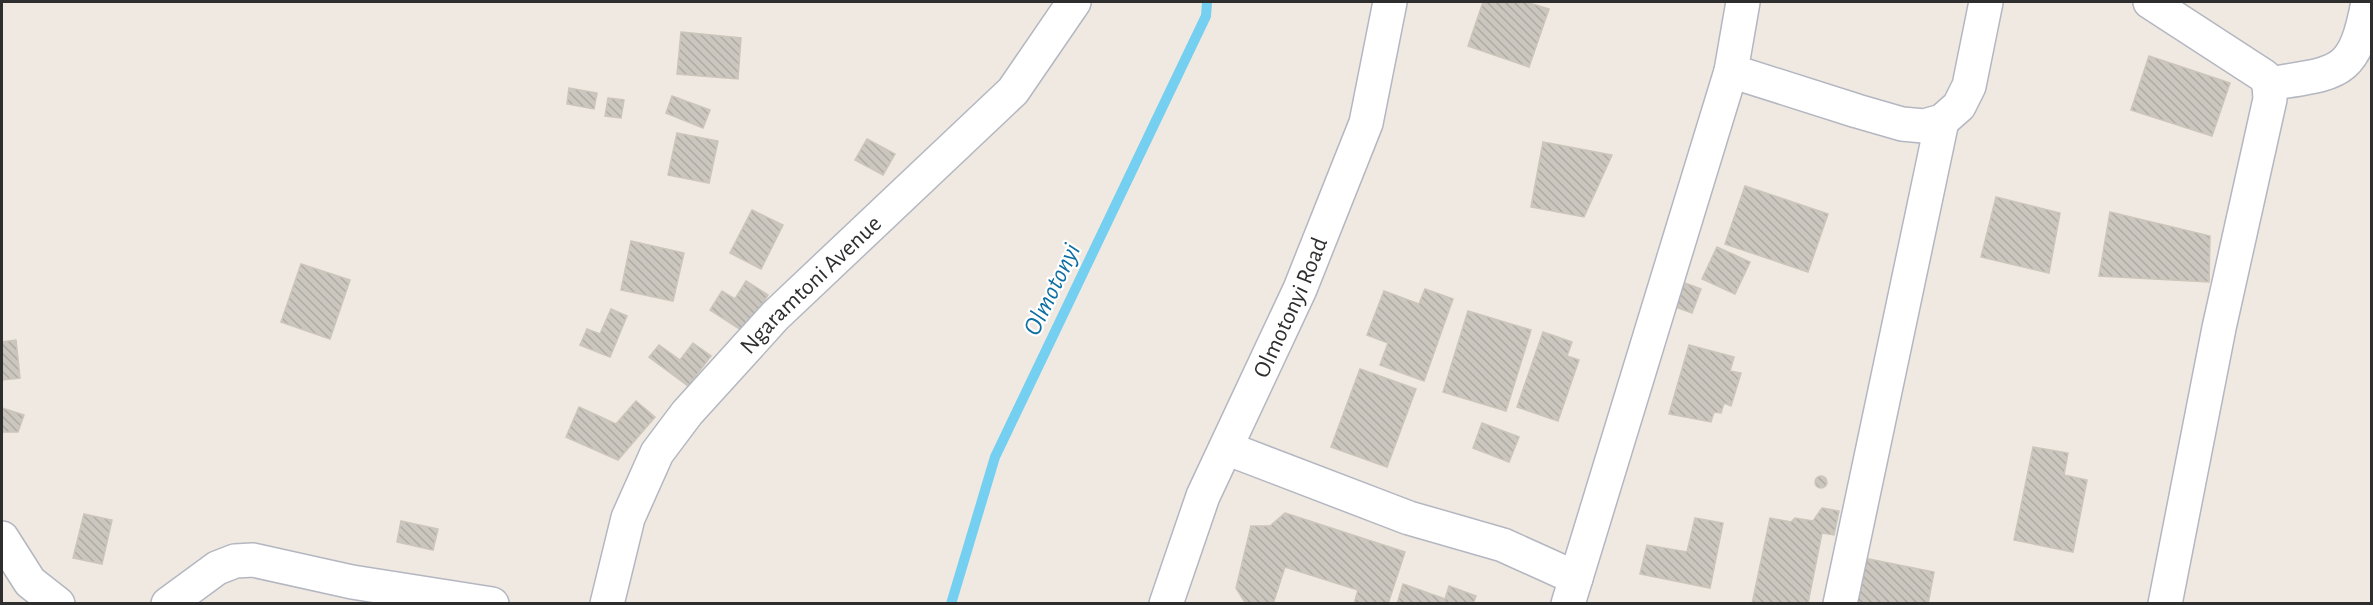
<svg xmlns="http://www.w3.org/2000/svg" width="2373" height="605" viewBox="0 0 2373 605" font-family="'Alegreya Sans',sans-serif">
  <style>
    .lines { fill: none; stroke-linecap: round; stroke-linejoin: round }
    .stream { stroke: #75cff0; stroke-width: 10 }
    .building { fill: url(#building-back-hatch); stroke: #cbc5ba; stroke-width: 1.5 }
    .minor-casing { stroke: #b4b7c1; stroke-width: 36 }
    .minor { stroke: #fff; stroke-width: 33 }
    .labels { text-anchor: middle; stroke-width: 4.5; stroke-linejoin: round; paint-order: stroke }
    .street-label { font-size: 24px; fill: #2e2e2e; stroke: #fff }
    .water-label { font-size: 26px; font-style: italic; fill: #0d6fa3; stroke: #fff }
  </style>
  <defs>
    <pattern id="building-back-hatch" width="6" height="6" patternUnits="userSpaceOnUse" patternTransform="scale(1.5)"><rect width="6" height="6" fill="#cbc7bf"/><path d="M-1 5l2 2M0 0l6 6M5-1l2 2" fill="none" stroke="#afaba4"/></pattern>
  </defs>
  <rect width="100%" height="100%" fill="#efe9e1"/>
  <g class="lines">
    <polyline class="stream" points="951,604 995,457 1206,16 1207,2"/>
  </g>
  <g class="building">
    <polygon points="1483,2 1526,2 1549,9 1529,67 1468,46"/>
    <polygon points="681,32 741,38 738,79 677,74"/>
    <polygon points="2149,56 2230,83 2212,136 2131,110"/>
    <polygon points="569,88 597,93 594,109 567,104"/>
    <polygon points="672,96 710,110 703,128 666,113"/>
    <polygon points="608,98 624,100 621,118 605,116"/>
    <polygon points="677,133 718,141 709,183 668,175"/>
    <polygon points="867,139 895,154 883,175 855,160"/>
    <polygon points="1543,142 1612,155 1584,217 1531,207"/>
    <polygon points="1745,186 1828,214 1808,272 1725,244"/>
    <polygon points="1996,197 2060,213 2049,273 1981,257"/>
    <polygon points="752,210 783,225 761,269 730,253"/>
    <polygon points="2110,212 2210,236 2209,282 2099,276"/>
    <polygon points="631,241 684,253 673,301 621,290"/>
    <polygon points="1717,247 1750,262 1735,294 1702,279"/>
    <polygon points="301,264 350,280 330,339 281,322"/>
    <polygon points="1674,279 1701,289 1692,313 1665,303"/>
    <polygon points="746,281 768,295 744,332 710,310 722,291 735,299"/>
    <polygon points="1425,289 1453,299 1424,381 1380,365 1388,343 1367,335 1384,291 1419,304"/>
    <polygon points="611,309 627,316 610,357 580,345 587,329 600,334"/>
    <polygon points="1468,311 1531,330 1506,411 1443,392"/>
    <polygon points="1543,332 1572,342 1567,356 1579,360 1558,421 1517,407"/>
    <polygon points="16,340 20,378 2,380 2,342"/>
    <polygon points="693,343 711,356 688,386 649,357 659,345 680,360"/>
    <polygon points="1689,345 1734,357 1730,371 1741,373 1731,406 1724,403 1721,413 1714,412 1711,422 1669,414"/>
    <polygon points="1360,369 1416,389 1387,467 1331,447"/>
    <polygon points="636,401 655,417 618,460 566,437 579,407 616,424"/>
    <polygon points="2,408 24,415 18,432 2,432"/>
    <polygon points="1482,423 1519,437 1509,462 1473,448"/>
    <polygon points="2033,447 2068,453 2064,475 2087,480 2073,552 2014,540"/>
    <circle cx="1821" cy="482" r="6"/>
    <polygon points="1822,508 1839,511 1834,535 1822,533 1808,603 1752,604 1770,518 1791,522 1795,518 1813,521"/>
    <polygon points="1285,513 1405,552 1388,604 1354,604 1358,590 1285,567 1273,604 1246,604 1236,588 1251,526 1270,526"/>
    <polygon points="84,514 112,520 102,564 73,558"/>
    <polygon points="1695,518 1723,523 1710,588 1640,574 1647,545 1687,552"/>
    <polygon points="401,521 438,529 433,550 397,542"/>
    <polygon points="1854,556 1934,572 1928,604 1844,604"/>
    <polygon points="1403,584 1445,599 1449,586 1476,596 1473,604 1397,604"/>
  </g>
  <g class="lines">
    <defs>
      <g id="minor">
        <polyline points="2150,2 2264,76 2269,84 2270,99 2219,328 2165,604"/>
        <polyline points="1731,71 1857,111 1902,124 1924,126 1942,121 1959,106 1969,86 1986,2"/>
        <path d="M2269,84C2339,72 2354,77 2368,2"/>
        <polyline points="1226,448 1409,518 1503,545 1576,578"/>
        <polyline points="2,538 30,582 58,604"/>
        <polyline points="168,604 217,568 235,561 253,560 352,582 492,604"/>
        <path id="s1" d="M607,604L628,518L657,453L687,413L775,316L1013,91L1074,2"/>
        <path id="s2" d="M1166,604L1203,496L1300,289L1366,123L1390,2"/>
        <polyline points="1568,604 1731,71 1743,2"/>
        <polyline points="1840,604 1942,121"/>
      </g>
    </defs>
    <use href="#minor" class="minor-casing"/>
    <use href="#minor" class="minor"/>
  </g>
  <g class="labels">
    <g class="street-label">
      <text dy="8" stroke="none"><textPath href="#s1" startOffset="388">Ngaramtoni Avenue</textPath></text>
      <text dy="8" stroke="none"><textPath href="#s2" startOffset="322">Olmotonyi Road</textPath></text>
    </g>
    <g class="water-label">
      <text transform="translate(1051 289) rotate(-64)" y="9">Olmotonyi</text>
    </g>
  </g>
  <rect width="2373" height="605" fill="none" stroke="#2e2e2e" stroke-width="6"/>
</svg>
